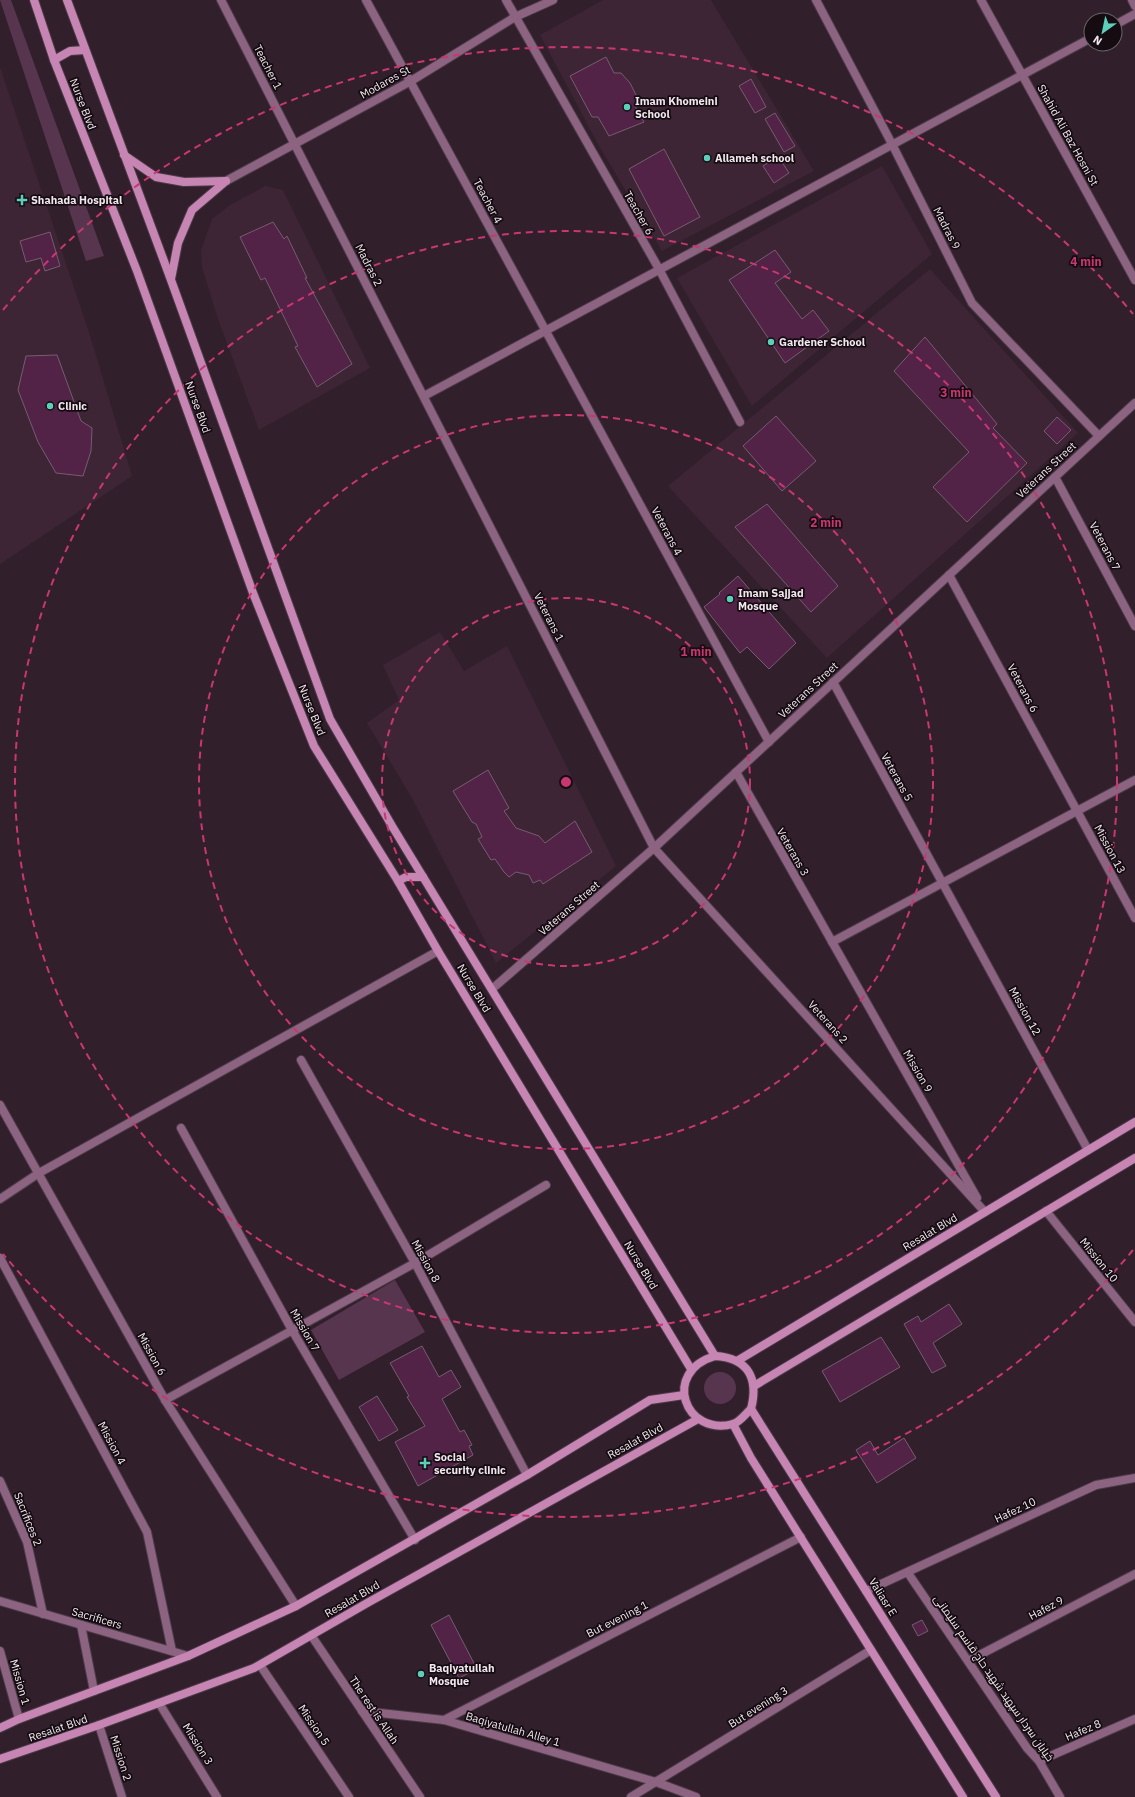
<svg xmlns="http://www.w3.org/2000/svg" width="1135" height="1797" viewBox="0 0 1135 1797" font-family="'IBM Plex Sans',Cairo,sans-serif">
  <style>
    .built { fill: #3d2536 }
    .green { fill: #58354f }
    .building { fill: #522247; stroke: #745e6d }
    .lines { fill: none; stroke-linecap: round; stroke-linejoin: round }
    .minor-casing { stroke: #4c3b47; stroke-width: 10 }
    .tertiary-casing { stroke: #4c3b47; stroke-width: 10 }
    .secondary-casing { stroke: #4c3b47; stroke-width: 10 }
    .minor { stroke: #8c6380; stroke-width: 8 }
    .tertiary { stroke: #8c6380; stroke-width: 8 }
    .secondary { stroke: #c785b4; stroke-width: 8 }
    .ring { fill: none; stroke: #c93771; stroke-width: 2; stroke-dasharray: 7 5 }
    .poi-dot { fill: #5dceb9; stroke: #140c11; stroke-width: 1.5 }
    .labels { text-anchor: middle; stroke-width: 3.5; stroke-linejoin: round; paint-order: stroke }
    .street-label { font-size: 11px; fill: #f3e7ef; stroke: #140c11 }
    .poi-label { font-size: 11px; font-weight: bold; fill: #f3e7ef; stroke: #140c11; text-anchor: start }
    .centre { fill: #c93771; stroke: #140c11; stroke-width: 2 }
    .ring-label { font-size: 12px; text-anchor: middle; font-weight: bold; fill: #c93771; stroke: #140c11; stroke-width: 3.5; stroke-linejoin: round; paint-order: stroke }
  </style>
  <rect width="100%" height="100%" fill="#311f2c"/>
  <g class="built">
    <polygon points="603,0 711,0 814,171 662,251 599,146 540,35"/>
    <polygon points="0,67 89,332 132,476 0,564"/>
    <polygon points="882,166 932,254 752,406 677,278"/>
    <polygon points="265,186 283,190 370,368 259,430 217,316 202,267 201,250 212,219 230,205"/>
    <polygon points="930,269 1078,433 827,658 668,486"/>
    <polygon points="440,632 464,671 507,646 616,866 496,963 412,798 367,723 399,700 383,665"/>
  </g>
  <g class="green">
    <polygon points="0,0 11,0 104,256 86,261"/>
    <polygon points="395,1280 425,1332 339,1380 311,1330"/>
    <circle cx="720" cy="1388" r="16"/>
  </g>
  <g class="building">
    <polygon points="606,57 614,73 621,73 630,83 641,105 635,106 644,122 609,136 598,117 592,117 570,76"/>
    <polygon points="751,79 766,107 755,113 739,86"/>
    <polygon points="775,113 795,146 784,152 765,119"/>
    <polygon points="664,149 700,217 664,236 629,169"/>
    <polygon points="778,156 789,173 774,183 763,166"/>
    <polygon points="273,222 284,239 287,236 307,278 305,278 352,364 317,387 295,347 298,346 265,278 261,280 240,237"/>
    <polygon points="50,232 60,266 45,271 41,258 26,262 20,241"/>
    <polygon points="775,250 791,272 775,283 802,319 813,310 829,331 785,363 729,280"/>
    <polygon points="925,337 997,424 993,428 1027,463 967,522 933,487 969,452 894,371"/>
    <polygon points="57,355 81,421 92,428 91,451 83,476 56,473 38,442 18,390 26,356"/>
    <polygon points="776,416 816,461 782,491 743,446"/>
    <polygon points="1057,417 1071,430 1057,444 1044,431"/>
    <polygon points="767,504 838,586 811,612 735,527"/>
    <polygon points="738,576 796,643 769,669 747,647 740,653 704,607 720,594 719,593"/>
    <polygon points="488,770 509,808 504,811 516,828 539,836 545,843 575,821 592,852 543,884 540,880 533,883 529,875 516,872 509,877 504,872 495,859 491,860 478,839 482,837 476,824 472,822 453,791"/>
    <polygon points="949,1304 962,1324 933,1343 946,1366 932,1373 904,1324 918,1316 921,1322"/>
    <polygon points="881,1337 900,1367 840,1402 822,1371"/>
    <polygon points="422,1346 439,1377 451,1370 461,1387 442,1399 460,1432 464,1430 472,1445 469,1446 473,1455 418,1486 395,1442 425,1426 407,1397 409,1396 390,1363"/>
    <polygon points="377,1396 398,1430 379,1441 359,1407"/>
    <polygon points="904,1438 916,1458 877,1483 856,1450 870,1441 878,1455"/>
    <polygon points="449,1615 477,1669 459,1678 431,1625"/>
    <polygon points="922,1620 928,1631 918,1636 912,1625"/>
  </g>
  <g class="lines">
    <defs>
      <g id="minor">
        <polyline points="221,0 654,848 985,1212"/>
        <polyline points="366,0 769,742"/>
        <polyline points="506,0 659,269 740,422"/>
        <polyline points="816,0 892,144 972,303 1099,436"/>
        <polyline points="1132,0 1135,6"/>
        <polyline points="1115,25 1135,14"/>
        <polyline points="424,396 1091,38"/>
        <polyline points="1055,477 1135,626"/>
        <polyline points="949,575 1135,918"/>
        <polyline points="833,682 1088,1150"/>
        <polyline points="736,772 977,1198"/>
        <polyline points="832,942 1135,780"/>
        <polyline points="301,1060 415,1263 527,1475"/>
        <polyline points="0,1105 165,1400 296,1606"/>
        <polyline points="181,1128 292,1330 415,1540"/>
        <polyline points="0,1199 39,1173 438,951"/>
        <polyline points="1046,1211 1135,1322"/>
        <polyline points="0,1258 147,1532 172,1651"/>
        <polyline points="165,1400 415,1263 546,1185"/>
        <polyline points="0,1481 27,1542 43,1614"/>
        <polyline points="866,1591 1096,1485 1135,1478"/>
        <polyline points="81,1625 94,1691"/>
        <polyline points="0,1651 19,1719"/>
        <polyline points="968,1661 1135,1574"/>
        <polyline points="260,1665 349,1797"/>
        <polyline points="159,1703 217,1797"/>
        <polyline points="362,1711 444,1720 656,1782 696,1797"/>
        <polyline points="444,1720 801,1537"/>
        <polyline points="99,1725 122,1797"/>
        <polyline points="1039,1761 1135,1719"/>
        <polyline points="631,1797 871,1650"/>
      </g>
      <g id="tertiary">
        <polyline points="981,0 1135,280"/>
        <polyline points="226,181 411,81 515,17 553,0"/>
        <polyline points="492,989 654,848 1135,403"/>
        <polyline points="908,1573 1027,1748 1039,1761 1060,1797"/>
        <polyline points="0,1601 188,1656"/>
        <polyline points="311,1635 420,1797"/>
      </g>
      <g id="secondary">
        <polyline points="34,0 54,60 137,271 253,593 314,746 398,881 438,951 691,1369"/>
        <polyline points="67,0 171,280 330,719 392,826 715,1356"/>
        <polyline points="54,60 70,51 85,50"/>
        <polyline points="124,155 156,177 184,182 226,181"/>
        <polyline points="171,279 178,243 192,210 226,181"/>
        <polyline points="398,881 406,877 423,877"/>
        <path d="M715,1356C748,1358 759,1378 751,1409C746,1413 740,1422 733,1424C685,1437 661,1372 715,1356Z"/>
        <polyline points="737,1361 1135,1122"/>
        <polyline points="754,1386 1135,1158"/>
        <polyline points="751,1409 996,1797"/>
        <polyline points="733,1424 751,1458 963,1797"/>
        <polyline points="0,1728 19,1719 188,1656 296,1606 527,1475 650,1400 684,1395"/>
        <polyline points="0,1759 99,1725 254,1668 369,1602 698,1419"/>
      </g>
    </defs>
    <use href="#minor" class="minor-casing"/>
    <use href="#tertiary" class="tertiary-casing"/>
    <use href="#secondary" class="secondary-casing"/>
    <use href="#minor" class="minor"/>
    <use href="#tertiary" class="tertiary"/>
    <use href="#secondary" class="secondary"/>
  </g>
  <g class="ring">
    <circle cx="566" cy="782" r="184"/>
    <circle cx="566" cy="782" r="367"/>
    <circle cx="566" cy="782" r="551"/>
    <path d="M1133 1250A735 735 0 0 1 3 1254M3 310A735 735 0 0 1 1133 314"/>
  </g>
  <g class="poi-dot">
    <circle cx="627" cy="107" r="4"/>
    <circle cx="707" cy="158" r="4"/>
    <path d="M20 194h4v4h4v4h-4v4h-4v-4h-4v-4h4z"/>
    <circle cx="771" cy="342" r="4"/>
    <circle cx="50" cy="406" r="4"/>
    <circle cx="730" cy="599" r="4"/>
    <path d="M423 1457h4v4h4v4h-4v4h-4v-4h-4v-4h4z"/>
    <circle cx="421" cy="1674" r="4"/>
  </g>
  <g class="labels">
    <g class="street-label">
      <text transform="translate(268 67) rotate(63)" y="4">Teacher 1</text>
      <text transform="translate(385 82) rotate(-29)" y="4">Modares St</text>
      <text transform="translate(83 104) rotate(69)" y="4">Nurse Blvd</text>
      <text transform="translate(1068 135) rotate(61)" y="4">Shahid Ali Baz Hosni St</text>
      <text transform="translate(488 201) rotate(62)" y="4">Teacher 4</text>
      <text transform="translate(639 213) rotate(60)" y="4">Teacher 6</text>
      <text transform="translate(947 228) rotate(63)" y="4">Madras 9</text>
      <text transform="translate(369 265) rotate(63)" y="4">Madras 2</text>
      <text transform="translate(198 407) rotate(70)" y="4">Nurse Blvd</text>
      <text transform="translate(1046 470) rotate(-43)" y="4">Veterans Street</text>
      <text transform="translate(667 531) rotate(62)" y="4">Veterans 4</text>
      <text transform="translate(1105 546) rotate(62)" y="4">Veterans 7</text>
      <text transform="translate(549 617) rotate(63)" y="4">Veterans 1</text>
      <text transform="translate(1023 688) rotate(62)" y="4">Veterans 6</text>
      <text transform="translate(808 690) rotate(-43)" y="4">Veterans Street</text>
      <text transform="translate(312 710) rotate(68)" y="4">Nurse Blvd</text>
      <text transform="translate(897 777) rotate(61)" y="4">Veterans 5</text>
      <text transform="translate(1110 849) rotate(62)" y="4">Mission 13</text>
      <text transform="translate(793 852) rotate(60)" y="4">Veterans 3</text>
      <text transform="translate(569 908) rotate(-41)" y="4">Veterans Street</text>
      <text transform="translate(474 988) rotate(59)" y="4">Nurse Blvd</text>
      <text transform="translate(1025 1011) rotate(61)" y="4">Mission 12</text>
      <text transform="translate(828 1022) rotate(48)" y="4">Veterans 2</text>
      <text transform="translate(918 1071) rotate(60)" y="4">Mission 9</text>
      <text transform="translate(930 1232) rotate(-31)" y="4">Resalat Blvd</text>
      <text transform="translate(1099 1260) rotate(51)" y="4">Mission 10</text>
      <text transform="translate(426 1261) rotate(61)" y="4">Mission 8</text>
      <text transform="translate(641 1265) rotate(59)" y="4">Nurse Blvd</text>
      <text transform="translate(305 1330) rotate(60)" y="4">Mission 7</text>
      <text transform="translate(152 1354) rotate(61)" y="4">Mission 6</text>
      <text transform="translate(635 1441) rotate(-29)" y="4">Resalat Blvd</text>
      <text transform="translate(112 1443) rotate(62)" y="4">Mission 4</text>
      <text transform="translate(1015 1510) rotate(-25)" y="4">Hafez 10</text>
      <text transform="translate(28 1519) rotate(68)" y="4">Sacrifices 2</text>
      <text transform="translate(883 1597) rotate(58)" y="4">Valiasr E</text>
      <text transform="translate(352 1599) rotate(-30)" y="4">Resalat Blvd</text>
      <text transform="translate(1046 1608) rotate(-28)" y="4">Hafez 9</text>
      <text transform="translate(97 1618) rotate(16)" y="4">Sacrificers</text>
      <text transform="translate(617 1619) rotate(-27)" y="4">But evening 1</text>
      <text transform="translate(994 1678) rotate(55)" y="4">خیابان سردار سپهبد شهید حاج قاسم سلیمانی</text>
      <text transform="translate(20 1682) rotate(74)" y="4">Mission 1</text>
      <text transform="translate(758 1707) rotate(-32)" y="4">But evening 3</text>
      <text transform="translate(374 1710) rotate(56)" y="4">The rest is Allah</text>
      <text transform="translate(314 1725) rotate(56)" y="4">Mission 5</text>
      <text transform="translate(58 1728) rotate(-19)" y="4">Resalat Blvd</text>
      <text transform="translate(513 1729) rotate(16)" y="4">Baqiyatullah Alley 1</text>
      <text transform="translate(1083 1730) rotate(-23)" y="4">Hafez 8</text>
      <text transform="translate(198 1744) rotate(58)" y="4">Mission 3</text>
      <text transform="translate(121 1758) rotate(72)" y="4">Mission 2</text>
    </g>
    <g class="poi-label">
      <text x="635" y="105">Imam Khomeini<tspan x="635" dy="13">School</tspan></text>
      <text x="715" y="162">Allameh school</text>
      <text x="31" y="204">Shahada Hospital</text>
      <text x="779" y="346">Gardener School</text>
      <text x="58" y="410">Clinic</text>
      <text x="738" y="597">Imam Sajjad<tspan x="738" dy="13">Mosque</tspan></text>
      <text x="434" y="1461">Social<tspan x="434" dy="13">security clinic</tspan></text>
      <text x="429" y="1672">Baqiyatullah<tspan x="429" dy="13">Mosque</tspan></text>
    </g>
  </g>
  <circle cx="566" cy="782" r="6" class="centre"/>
  <g class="ring-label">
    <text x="1086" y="266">4 min</text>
    <text x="956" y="397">3 min</text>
    <text x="826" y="527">2 min</text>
    <text x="696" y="656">1 min</text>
  </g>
  <g transform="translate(1103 32) rotate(213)"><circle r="19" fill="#140c11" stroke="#6d646a"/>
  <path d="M0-3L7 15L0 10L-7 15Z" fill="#5dceb9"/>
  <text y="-6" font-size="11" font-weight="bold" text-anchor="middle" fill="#f3e7ef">N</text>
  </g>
</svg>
